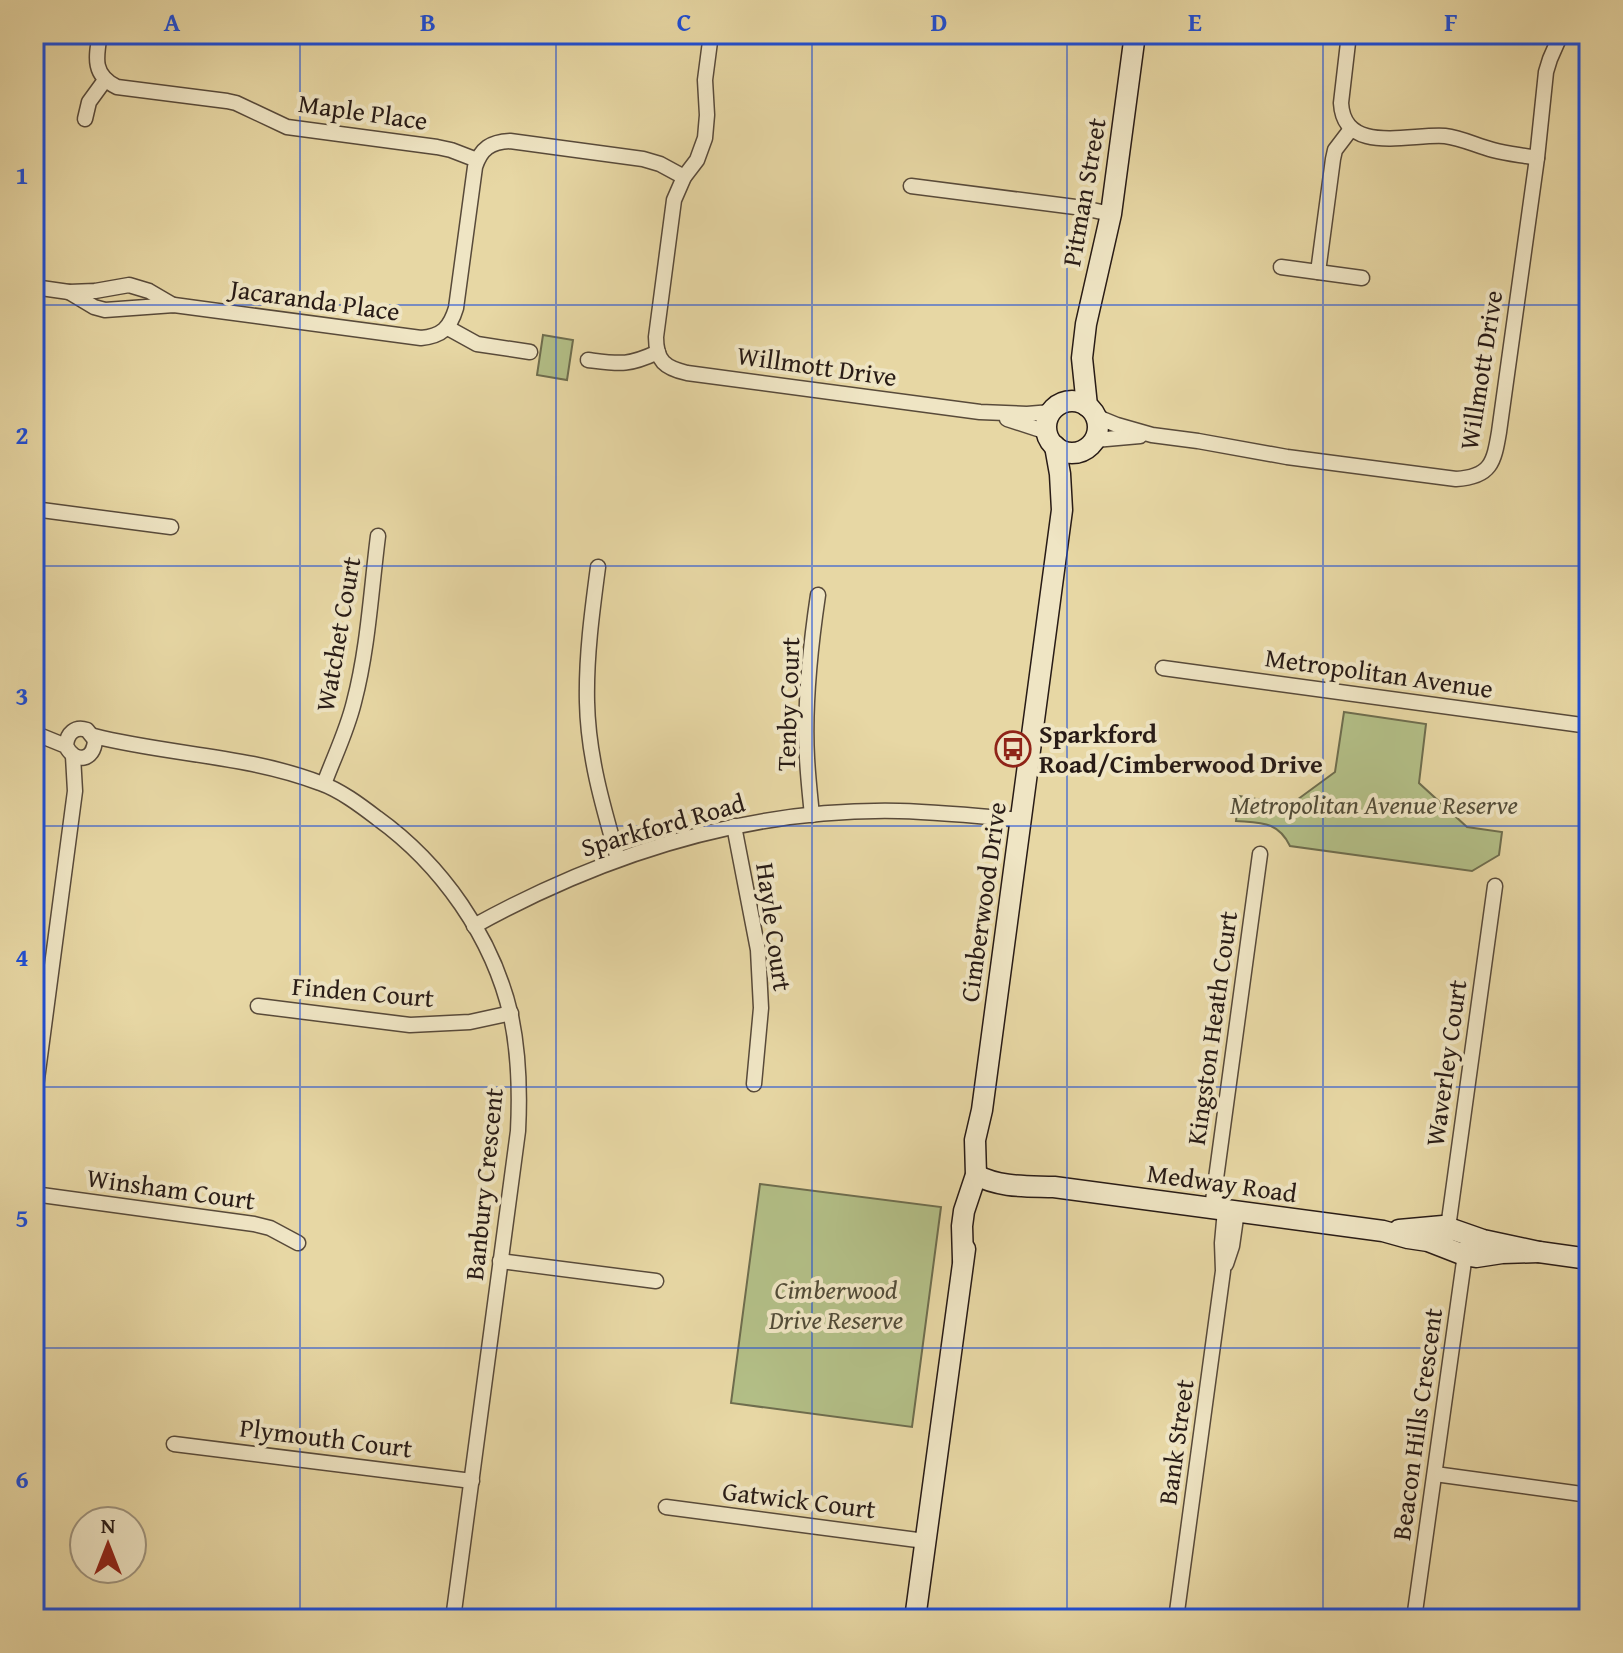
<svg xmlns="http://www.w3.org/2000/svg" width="1623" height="1653" viewBox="0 0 1623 1653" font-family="'Gentium Book Plus',serif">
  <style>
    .green { fill: #b3bf87; stroke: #6e6d4e; stroke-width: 2 }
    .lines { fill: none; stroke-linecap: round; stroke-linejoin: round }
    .street-casing { stroke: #584a3a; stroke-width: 17 }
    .secondary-casing { stroke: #281b16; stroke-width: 23 }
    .street { stroke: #efe5c4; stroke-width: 14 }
    .secondary { stroke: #efe5c4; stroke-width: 20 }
    .grid { fill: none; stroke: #1d4ed8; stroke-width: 2; stroke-opacity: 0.55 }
    .labels { text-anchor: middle; stroke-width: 8; stroke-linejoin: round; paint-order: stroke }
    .street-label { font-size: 26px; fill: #281b16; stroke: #efe5c4 }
    .poi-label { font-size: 26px; font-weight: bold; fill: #281b16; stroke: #efe5c4; text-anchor: start }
    .park-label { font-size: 26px; font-style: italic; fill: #524c38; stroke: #efe5c4 }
    .neatline { fill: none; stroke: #1d4ed8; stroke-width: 3 }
    .grid-label { font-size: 26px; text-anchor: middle; font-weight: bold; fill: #1d4ed8 }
  </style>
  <rect width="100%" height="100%" fill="#e7d7a4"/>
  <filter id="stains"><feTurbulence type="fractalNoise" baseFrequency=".0025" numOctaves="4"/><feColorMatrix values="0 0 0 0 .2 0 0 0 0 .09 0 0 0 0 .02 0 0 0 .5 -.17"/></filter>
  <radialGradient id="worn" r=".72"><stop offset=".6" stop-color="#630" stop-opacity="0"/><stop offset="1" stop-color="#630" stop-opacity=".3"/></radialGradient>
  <g class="green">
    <polygon points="543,335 573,340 567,380 537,375"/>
    <path d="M1344,712L1426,724L1419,783L1467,827L1502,832L1499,855L1472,871L1290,846C1278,821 1261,823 1236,821L1239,796L1290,805L1335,772Z"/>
    <polygon points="760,1184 941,1207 912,1427 731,1403"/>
  </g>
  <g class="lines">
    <defs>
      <g id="street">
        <path d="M100,34C96,57 92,75 117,87L227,101L236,103L287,127L437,147L451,150L477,160"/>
        <path d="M711,34L705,80L707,115L705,138L697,160L684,177L674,200L656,337C656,361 665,368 687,373L980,412L1027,414L1051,412"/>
        <path d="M1349,34L1341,103C1344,156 1412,133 1445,136C1462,138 1477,146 1493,150C1508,154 1522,155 1537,158"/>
        <polyline points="85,119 89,102 105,80"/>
        <polyline points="911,186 1083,208 1111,214"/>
        <polyline points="1281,267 1362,278"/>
        <polyline points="1318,272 1333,159 1335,150 1351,129"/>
        <polyline points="34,287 69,292 95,291 129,285 149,291 173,305"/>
        <path d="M69,292L94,307L105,310L174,305L421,338C442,336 450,328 456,308L475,167C481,148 491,142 510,141L643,159L660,164L684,177"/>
        <polyline points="448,328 477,344 530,352"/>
        <path d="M588,360C620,364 628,366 658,352"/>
        <path d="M1095,416L1117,425L1152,435L1198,441L1287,457L1456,479C1491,477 1494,462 1499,432L1537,158L1546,72L1550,59L1561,34"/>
        <polyline points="1007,419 1047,432"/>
        <polyline points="1095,440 1140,436"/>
        <polyline points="34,509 171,527"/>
        <path d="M598,567C592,612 586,657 587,702C588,756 603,807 618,859"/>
        <polyline points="1163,668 1589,726"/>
        <path d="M34,733L66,746C75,764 94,761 95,740L87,730C75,726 67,733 66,746"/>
        <path d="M94,736C169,755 247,755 320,783C340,790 360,805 377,818C441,864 493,937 511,1016C519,1054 520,1092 518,1131L453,1619"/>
        <path d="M324,784C334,757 347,731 354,702C368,649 371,591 378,536"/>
        <path d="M812,815C810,796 808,777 807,758C804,704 810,649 818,595"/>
        <polyline points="734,826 758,950 761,1008 754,1084"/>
        <path d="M474,926C606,853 747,808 899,811C940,812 980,816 1021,820"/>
        <polyline points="258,1006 410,1025 470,1022 511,1013"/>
        <polyline points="34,1102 75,791 73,756"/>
        <polyline points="34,1194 254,1224 270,1228 298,1243"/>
        <polyline points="1212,1208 1260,854"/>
        <polyline points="1447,1235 1495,886"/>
        <polyline points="500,1261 656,1281"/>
        <polyline points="1226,1264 1232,1246 1237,1211"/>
        <polyline points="174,1444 472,1481"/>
        <polyline points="1435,1474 1589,1495"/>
        <polyline points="666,1507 925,1541"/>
        <polyline points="1176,1619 1223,1271 1222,1243 1225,1210"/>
        <polyline points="1414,1619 1466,1247"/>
      </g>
      <g id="secondary">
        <circle cx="1072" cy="427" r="26"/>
        <polyline points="1087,406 1082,358 1086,324 1111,214 1135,34"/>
        <path d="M976,1175C1001,1188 1027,1186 1054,1187L1383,1231L1408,1238L1428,1241L1464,1255L1476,1257L1502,1253L1539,1252"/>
        <polyline points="1399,1230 1443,1226 1483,1240 1539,1252 1589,1259"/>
        <polyline points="963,1260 962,1226 964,1211 976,1175 975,1140 982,1110 1062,510 1060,474 1055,446"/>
        <polyline points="915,1619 965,1249"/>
      </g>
    </defs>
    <use href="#street" class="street-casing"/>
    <use href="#secondary" class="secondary-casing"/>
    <use href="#street" class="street"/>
    <use href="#secondary" class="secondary"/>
  </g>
  <path class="grid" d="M300,34V1619M556,34V1619M812,34V1619M1067,34V1619M1323,34V1619M34,305H1589M34,566H1589M34,826H1589M34,1087H1589M34,1348H1589"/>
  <defs>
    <symbol id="bus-ring" viewBox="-11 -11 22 22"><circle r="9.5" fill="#efe5c4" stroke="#8f2418" stroke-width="1.5"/><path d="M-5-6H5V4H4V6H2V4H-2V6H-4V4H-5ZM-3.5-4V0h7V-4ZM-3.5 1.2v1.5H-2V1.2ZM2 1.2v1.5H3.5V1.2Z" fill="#8f2418"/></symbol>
  </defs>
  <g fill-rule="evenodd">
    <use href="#bus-ring" x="993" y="729" width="40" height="40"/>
  </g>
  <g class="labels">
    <g class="street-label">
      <text transform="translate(363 112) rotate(8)" y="9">Maple Place</text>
      <text transform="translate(1084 192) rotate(-80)" y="9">Pitman Street</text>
      <text transform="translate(315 300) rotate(8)" y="9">Jacaranda Place</text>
      <text transform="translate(817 366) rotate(8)" y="9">Willmott Drive</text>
      <text transform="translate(1481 370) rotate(-81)" y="9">Willmott Drive</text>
      <text transform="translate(338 634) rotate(-80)" y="9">Watchet Court</text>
      <text transform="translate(1379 673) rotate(8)" y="9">Metropolitan Avenue</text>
      <text transform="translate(788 704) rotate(-88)" y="9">Tenby Court</text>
      <text transform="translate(663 825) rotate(-16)" y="9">Sparkford Road</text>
      <text transform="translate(983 902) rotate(-82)" y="9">Cimberwood Drive</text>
      <text transform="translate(774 927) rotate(82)" y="9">Hayle Court</text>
      <text transform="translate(363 992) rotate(5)" y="9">Finden Court</text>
      <text transform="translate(1212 1028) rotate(-82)" y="9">Kingston Heath Court</text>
      <text transform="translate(1446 1063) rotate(-82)" y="9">Waverley Court</text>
      <text transform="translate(1222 1183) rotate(8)" y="9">Medway Road</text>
      <text transform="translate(484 1184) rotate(-84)" y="9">Banbury Crescent</text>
      <text transform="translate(171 1189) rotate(8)" y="9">Winsham Court</text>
      <text transform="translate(1417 1424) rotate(-82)" y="9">Beacon Hills Crescent</text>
      <text transform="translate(326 1438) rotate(7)" y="9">Plymouth Court</text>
      <text transform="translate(1176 1442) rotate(-82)" y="9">Bank Street</text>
      <text transform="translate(799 1500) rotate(7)" y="9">Gatwick Court</text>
    </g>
    <g class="poi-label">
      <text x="1039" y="743">Sparkford<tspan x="1039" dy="30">Road/Cimberwood Drive</tspan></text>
    </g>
    <g class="park-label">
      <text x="1374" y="814">Metropolitan Avenue Reserve</text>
      <text x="836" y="1299">Cimberwood<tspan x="836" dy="30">Drive Reserve</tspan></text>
    </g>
  </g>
  <rect width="1623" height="1653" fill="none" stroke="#e7d7a4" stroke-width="88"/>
  <g transform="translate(108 1545)"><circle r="38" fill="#efe5c4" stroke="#9f947e" stroke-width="2"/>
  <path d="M0-6L14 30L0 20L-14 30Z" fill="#8f2418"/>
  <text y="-12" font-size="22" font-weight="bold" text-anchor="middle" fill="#281b16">N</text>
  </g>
  <rect x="44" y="44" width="1535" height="1565" class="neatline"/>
  <g class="grid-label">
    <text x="172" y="31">A</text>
    <text x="428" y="31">B</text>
    <text x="684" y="31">C</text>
    <text x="939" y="31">D</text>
    <text x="1195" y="31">E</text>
    <text x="1451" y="31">F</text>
    <text x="22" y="184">1</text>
    <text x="22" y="444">2</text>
    <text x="22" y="705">3</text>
    <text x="22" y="966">4</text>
    <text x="22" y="1227">5</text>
    <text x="22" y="1488">6</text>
  </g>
  <rect width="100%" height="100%" filter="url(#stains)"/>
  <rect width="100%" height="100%" fill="url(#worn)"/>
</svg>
